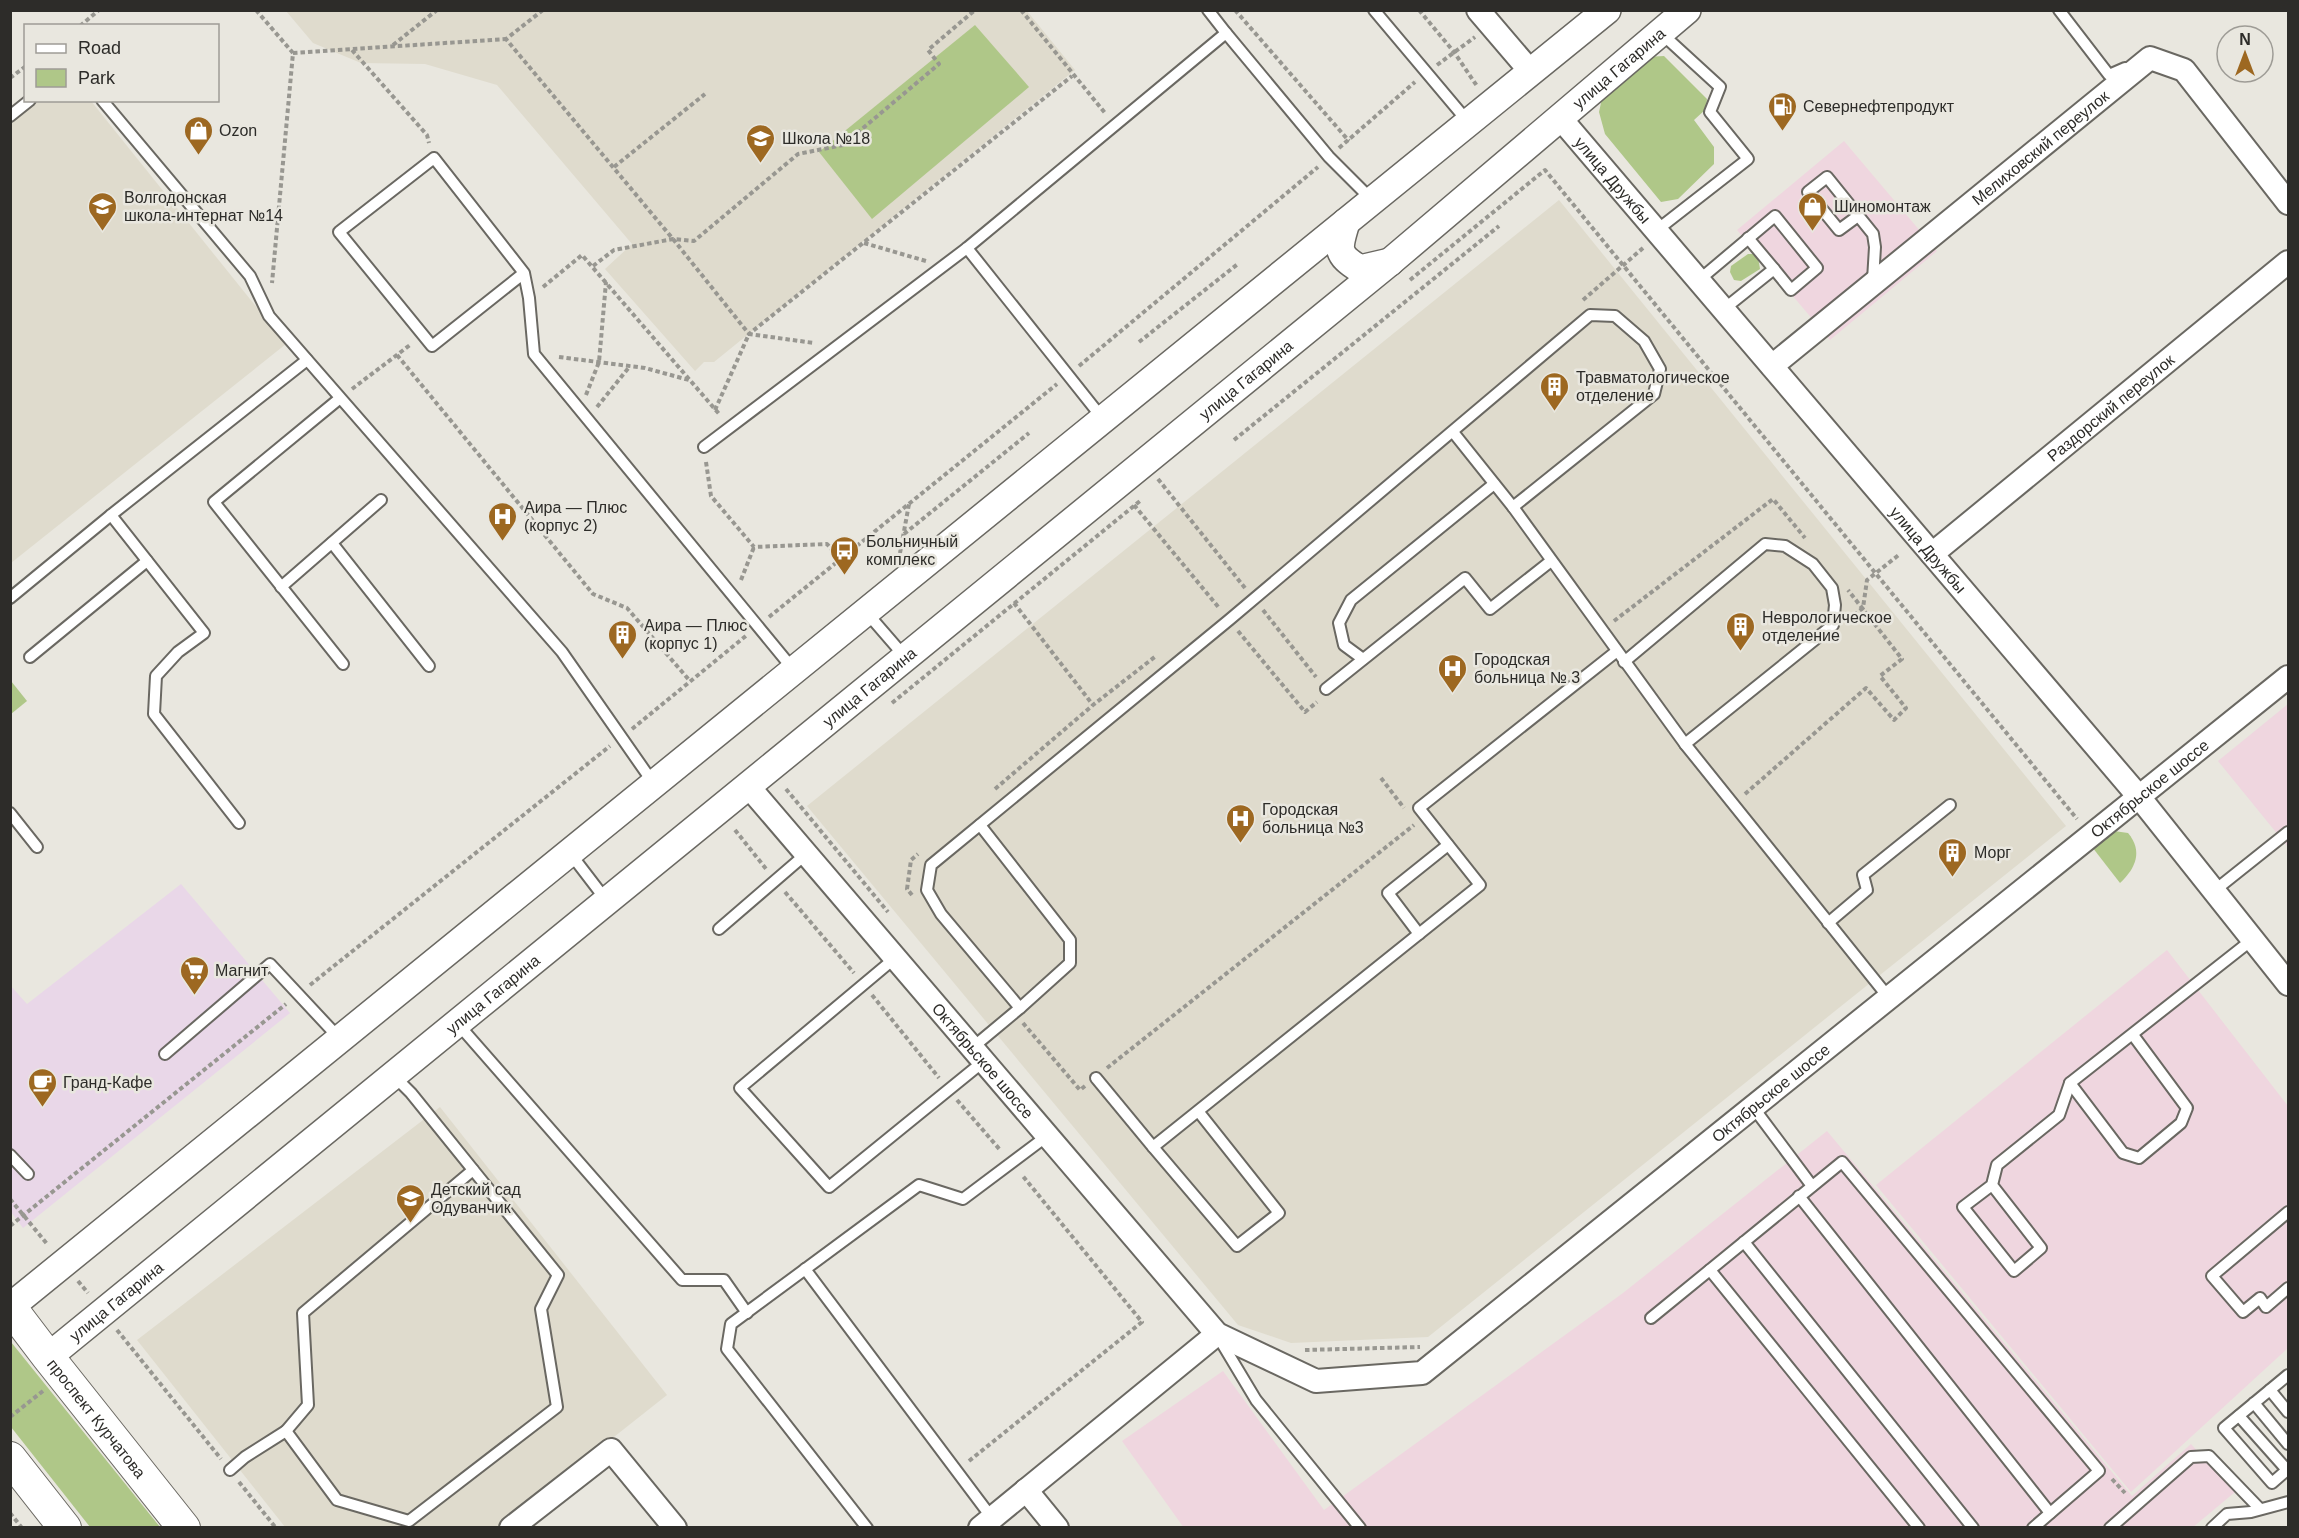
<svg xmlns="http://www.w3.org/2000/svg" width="2299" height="1538" viewBox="0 0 2299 1538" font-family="Arial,sans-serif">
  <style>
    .commercial { fill: #e9d7e8 }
    .industrial { fill: #efd6df }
    .built { fill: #dfdbcd }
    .green { fill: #afc788 }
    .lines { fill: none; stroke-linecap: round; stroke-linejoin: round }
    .service-casing { stroke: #6a6862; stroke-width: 14 }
    .minor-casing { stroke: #6a6862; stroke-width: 26 }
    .tertiary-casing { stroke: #6a6862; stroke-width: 30 }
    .secondary-casing { stroke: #6a6862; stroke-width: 34 }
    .path { stroke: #989791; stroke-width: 4; stroke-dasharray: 4.5 3; stroke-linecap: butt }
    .service { stroke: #fff; stroke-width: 10 }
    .minor { stroke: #fff; stroke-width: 22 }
    .tertiary { stroke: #fff; stroke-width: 27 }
    .secondary { stroke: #fff; stroke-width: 32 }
    .labels { text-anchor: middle; stroke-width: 5; stroke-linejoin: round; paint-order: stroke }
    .street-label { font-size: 16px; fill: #2d2c29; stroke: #e9e7df }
    .poi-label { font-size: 16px; fill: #2d2c29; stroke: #e9e7df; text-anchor: start }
  </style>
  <rect width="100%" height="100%" fill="#e9e7df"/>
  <polygon class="commercial" points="181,884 290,1013 23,1228 11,1212 10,985 27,1004"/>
  <g class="industrial">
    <polygon points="1844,141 1937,251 1830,340 1737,230"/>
    <polygon points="2288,704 2288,847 2218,761"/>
    <polygon points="2167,950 2288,1106 2288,1348 2131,1492 1876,1185"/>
    <polygon points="1827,1131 2132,1496 2191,1444 2235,1492 2192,1528 1184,1528 1122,1441 1223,1371 1324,1510 1623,1293"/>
  </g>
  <g class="built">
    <polygon points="286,11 1027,11 1075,70 714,362 704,362 695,371 605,269 632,244 497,85 425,64 361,63 313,43"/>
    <polygon points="33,101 91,101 286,344 11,563 10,119"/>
    <polygon points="1559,200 2066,826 1428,1337 1291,1343 1238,1325 807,806"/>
    <polygon points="440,1107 667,1395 500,1527 285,1527 137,1340"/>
  </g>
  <g class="green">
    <polygon points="975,25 1029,87 872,219 819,152"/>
    <polygon points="1664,56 1707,99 1706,109 1694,120 1714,147 1714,164 1678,199 1661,202 1605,134 1599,112 1603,94 1646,57"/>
    <polygon points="1748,254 1753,254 1758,257 1760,269 1741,281 1734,280 1730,272 1731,266"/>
    <polygon points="11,681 27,701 11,714 10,714"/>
    <path d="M2114,831L2128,833C2143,851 2136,868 2120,883L2089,843Z"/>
    <polygon points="10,1342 11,1342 160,1527 90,1527 11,1427"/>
  </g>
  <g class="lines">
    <defs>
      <g id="service">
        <polyline points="1208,10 1226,33"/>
        <polyline points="1374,10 1469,123"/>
        <polyline points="2059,10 2109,75 2125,68"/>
        <polyline points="102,100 250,276 269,316 562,652 654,784"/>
        <polyline points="10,116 30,100"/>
        <polyline points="1858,216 1839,230 1808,192 1827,177 1873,234 1875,247 1873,280"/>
        <polyline points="1657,230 1748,159 1710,112 1720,87 1661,33"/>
        <polyline points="1748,238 1774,269"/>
        <polyline points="967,248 1103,419"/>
        <polyline points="524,273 432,346 339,232 434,158 524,273 529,298 534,354 793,669"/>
        <polyline points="1699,280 1775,216 1817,268 1791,290 1774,269 1724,309"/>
        <polyline points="339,399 214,502 343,664"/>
        <polyline points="1453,432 1513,507 1685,744 1889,998"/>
        <polyline points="704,447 967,248 1226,33 1329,157 1372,200"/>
        <polyline points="111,515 204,633 178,652 156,676 154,714 239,823"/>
        <polyline points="332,543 429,666"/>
        <polyline points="281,587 381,500"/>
        <polyline points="10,598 111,515 307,360"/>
        <polyline points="867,613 906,658"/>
        <polyline points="30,657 147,561"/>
        <polyline points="1363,659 1344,645 1339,623 1351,600 1494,484"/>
        <polyline points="1624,662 1765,544 1785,546 1813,564 1832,588 1835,605 1833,625 1685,744"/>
        <polyline points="1326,689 1465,578 1490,609 1551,561"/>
        <polyline points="10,813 37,847"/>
        <polyline points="980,825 1070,940 1070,963 1020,1008"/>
        <polyline points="570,853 606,900"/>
        <polyline points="2214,891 2288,832"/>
        <polyline points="1828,923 1867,890 1863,875 1950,805"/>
        <polyline points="719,929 806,854"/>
        <polyline points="1419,934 1388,893 1448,845"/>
        <polyline points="895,958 740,1088 829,1187 984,1061"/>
        <polyline points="458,1024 682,1280 724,1280 747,1313"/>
        <polyline points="972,1048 1020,1008 941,914 927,890 931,865 1229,620 1590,315 1615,316 1644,341 1660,369 1654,394 1513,507"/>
        <polyline points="165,1054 270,964 340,1039"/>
        <polyline points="1096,1078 1153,1147"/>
        <polyline points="2070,1083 2123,1153 2139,1158 2181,1123 2187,1108 2133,1035"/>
        <polyline points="1753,1107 1812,1186"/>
        <polyline points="1198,1111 1279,1213 1237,1246 1153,1147 1480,885 1419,808 1617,651"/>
        <polyline points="10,1155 28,1174"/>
        <polyline points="1992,1185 2041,1248 2014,1271 1963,1207 1992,1185 1997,1165 2059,1115 2070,1083 2253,939"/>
        <polyline points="1799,1196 2050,1513"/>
        <polyline points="2288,1212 2212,1276 2243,1312 2260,1298 2266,1307 2288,1288"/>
        <polyline points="1744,1242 1973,1528"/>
        <polyline points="805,1269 992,1518"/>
        <polyline points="1710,1270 1919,1528"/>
        <polyline points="1651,1318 1842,1162 2099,1471 2033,1528"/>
        <polyline points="1220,1340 1256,1400 1360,1528"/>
        <polyline points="2288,1375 2224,1428 2272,1483 2288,1469"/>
        <polyline points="2270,1390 2288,1412"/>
        <polyline points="2254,1403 2288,1444"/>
        <polyline points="2239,1416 2287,1470"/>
        <polyline points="286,1431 308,1405 303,1313 473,1170"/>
        <polyline points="230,1470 245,1457 286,1431 337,1500 409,1521 557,1407 541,1309 558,1275 411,1093 394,1076"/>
        <polyline points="867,1528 727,1349 731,1324 919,1185 963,1199 1047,1136"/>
        <polyline points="2110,1528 2191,1457 2209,1456 2260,1509"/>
        <polyline points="2212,1528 2227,1514 2251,1512 2288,1502"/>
      </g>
      <g id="minor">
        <polyline points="1478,10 1531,72"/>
        <path id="s1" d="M1561,119L2140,798L2288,984"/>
        <path id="s2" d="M1772,366L2150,58L2184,70L2288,203"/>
        <path id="s3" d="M1932,554L2288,262"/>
        <path id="s4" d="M749,787L1217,1334L1316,1381L1422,1373L2288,677"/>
        <polyline points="1026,1490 1057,1528"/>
        <polyline points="511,1528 611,1450 675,1528"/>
        <polyline points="980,1528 1217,1334"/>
      </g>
      <g id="tertiary">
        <path d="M1346,222C1339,247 1334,254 1360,269L1390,262"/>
        <polyline points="10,1307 1607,10"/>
        <path id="s5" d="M48,1357L1390,262L1687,10"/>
      </g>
      <g id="secondary">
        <path id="s6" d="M10,1307L48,1357L184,1528"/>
        <polyline points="10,1458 65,1528"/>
      </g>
    </defs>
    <use href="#service" class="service-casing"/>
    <use href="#minor" class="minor-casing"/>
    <use href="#tertiary" class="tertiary-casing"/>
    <use href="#secondary" class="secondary-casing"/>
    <g class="path">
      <polyline points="256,10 293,53 272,283"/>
      <polyline points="543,10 506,39 673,239 749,334 1072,76"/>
      <polyline points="1021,10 1105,113"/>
      <polyline points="1235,10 1349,141"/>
      <polyline points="1419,10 1454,52 1477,86"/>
      <polyline points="80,26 99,10"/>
      <polyline points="393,45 437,10"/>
      <polyline points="352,50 427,135 429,143"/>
      <polyline points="293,53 506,39"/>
      <polyline points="1437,65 1475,37"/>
      <polyline points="10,78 26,66"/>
      <polyline points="1339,148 1415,82"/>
      <polyline points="614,167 705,94"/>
      <polyline points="864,243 926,261"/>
      <polyline points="593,266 614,250 673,239 694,241 798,154 843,145 939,64 928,50 975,10"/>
      <polyline points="1410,280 1545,170 2077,819"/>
      <polyline points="543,287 582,255 720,415"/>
      <polyline points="1583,300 1643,248"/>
      <polyline points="1139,342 1239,263"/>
      <polyline points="397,355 593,594 627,608 690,681"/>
      <polyline points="559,357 645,368 689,380"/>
      <polyline points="1079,366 1318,167"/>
      <polyline points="352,389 410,345"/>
      <polyline points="586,395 599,362 606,282"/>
      <polyline points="597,407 630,366"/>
      <polyline points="715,410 749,334 814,343"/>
      <polyline points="1234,440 1499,226"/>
      <polyline points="706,462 711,496 754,547 827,544 840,559"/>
      <polyline points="1158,479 1245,588"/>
      <polyline points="1134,505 1220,609"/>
      <polyline points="904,534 1029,433"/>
      <polyline points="900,553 909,504"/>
      <polyline points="741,580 754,547"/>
      <polyline points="1014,603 1093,705"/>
      <polyline points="1263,610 1316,677"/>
      <polyline points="769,617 1057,384"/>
      <polyline points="1848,620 1863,608 1867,580 1900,554"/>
      <polyline points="1614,621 1773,499 1805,538"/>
      <polyline points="1238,631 1305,712 1317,702"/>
      <polyline points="892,703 1140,501"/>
      <polyline points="632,729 747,635"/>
      <polyline points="1381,778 1404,808"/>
      <polyline points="786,789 888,912"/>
      <polyline points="995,789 1093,705 1156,656"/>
      <polyline points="1745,794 1866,688 1894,720 1906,708 1880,676 1902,659 1848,590"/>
      <polyline points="735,830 767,870"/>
      <polyline points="785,892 854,973"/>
      <polyline points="912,895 907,889 911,860 918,854"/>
      <polyline points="310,985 610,746"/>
      <polyline points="872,995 939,1078"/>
      <polyline points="1023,1023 1080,1090 1085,1086"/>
      <polyline points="1107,1068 1414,825"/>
      <polyline points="957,1100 1001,1151"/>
      <polyline points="10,1199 48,1245"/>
      <polyline points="10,1226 286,1004"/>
      <polyline points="78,1281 88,1293"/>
      <polyline points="117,1330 221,1459"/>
      <polyline points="1305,1350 1420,1347"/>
      <polyline points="10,1417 43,1391"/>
      <polyline points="969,1461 1142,1322 1022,1175"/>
      <polyline points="2112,1479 2125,1493"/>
      <polyline points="239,1482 276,1528"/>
      <polyline points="10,1513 22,1528"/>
    </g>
    <use href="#service" class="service"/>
    <use href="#minor" class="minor"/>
    <use href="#tertiary" class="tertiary"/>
    <use href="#secondary" class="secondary"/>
  </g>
  <defs>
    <symbol id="fuel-pin" viewBox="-11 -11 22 30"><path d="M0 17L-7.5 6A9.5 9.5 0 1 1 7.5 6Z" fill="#9d6821" stroke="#e9e7df"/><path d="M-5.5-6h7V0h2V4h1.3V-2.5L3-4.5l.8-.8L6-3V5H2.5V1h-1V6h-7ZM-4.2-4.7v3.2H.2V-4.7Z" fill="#fff"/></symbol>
    <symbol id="shop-pin" viewBox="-11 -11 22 30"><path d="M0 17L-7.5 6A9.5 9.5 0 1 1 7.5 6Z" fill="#9d6821" stroke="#e9e7df"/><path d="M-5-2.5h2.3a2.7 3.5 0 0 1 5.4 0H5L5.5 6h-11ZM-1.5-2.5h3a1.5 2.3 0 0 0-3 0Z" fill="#fff"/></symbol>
    <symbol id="school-pin" viewBox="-11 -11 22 30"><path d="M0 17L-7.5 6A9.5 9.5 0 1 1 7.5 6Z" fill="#9d6821" stroke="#e9e7df"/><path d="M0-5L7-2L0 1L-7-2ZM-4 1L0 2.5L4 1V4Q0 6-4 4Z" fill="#fff"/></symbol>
    <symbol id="building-pin" viewBox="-11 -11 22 30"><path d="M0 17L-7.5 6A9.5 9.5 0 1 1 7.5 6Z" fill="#9d6821" stroke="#e9e7df"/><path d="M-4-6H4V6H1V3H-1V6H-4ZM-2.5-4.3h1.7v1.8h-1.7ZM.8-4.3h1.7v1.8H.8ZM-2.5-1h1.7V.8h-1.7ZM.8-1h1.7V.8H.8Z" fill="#fff"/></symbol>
    <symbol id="hospital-pin" viewBox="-11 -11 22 30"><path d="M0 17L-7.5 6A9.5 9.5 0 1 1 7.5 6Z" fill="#9d6821" stroke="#e9e7df"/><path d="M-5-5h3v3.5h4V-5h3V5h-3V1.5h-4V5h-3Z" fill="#fff"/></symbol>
    <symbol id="bus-pin" viewBox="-11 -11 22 30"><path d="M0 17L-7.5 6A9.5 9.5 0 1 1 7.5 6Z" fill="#9d6821" stroke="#e9e7df"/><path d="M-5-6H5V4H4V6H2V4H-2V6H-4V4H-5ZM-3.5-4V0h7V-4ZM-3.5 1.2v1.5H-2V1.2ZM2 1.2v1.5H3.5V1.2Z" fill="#fff"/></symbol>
    <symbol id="supermarket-pin" viewBox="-11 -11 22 30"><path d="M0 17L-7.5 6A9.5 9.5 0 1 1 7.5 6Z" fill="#9d6821" stroke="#e9e7df"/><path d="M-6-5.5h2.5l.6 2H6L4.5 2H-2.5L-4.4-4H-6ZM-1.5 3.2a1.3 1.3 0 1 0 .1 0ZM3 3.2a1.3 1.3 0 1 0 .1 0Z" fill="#fff"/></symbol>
    <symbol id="cafe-pin" viewBox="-11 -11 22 30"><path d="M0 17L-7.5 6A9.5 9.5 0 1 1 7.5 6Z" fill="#9d6821" stroke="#e9e7df"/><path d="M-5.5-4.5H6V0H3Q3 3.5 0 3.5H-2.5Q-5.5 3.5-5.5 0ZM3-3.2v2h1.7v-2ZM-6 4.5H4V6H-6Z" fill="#fff"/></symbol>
  </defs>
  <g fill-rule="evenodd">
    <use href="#fuel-pin" x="1766" y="90" width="33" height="45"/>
    <use href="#shop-pin" x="182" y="114" width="33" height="45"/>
    <use href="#school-pin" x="744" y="122" width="33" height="45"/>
    <use href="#school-pin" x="86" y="190" width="33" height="45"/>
    <use href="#shop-pin" x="1796" y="190" width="33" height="45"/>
    <use href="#building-pin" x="1538" y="370" width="33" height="45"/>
    <use href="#hospital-pin" x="486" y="500" width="33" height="45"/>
    <use href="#bus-pin" x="828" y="534" width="33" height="45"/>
    <use href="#building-pin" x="1724" y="610" width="33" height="45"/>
    <use href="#building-pin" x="606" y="618" width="33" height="45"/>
    <use href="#hospital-pin" x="1436" y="652" width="33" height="45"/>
    <use href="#hospital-pin" x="1224" y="802" width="33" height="45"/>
    <use href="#building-pin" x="1936" y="836" width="33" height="45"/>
    <use href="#supermarket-pin" x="178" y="954" width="33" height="45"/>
    <use href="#cafe-pin" x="26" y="1066" width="33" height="45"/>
    <use href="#school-pin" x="394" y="1182" width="33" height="45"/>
  </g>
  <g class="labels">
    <g class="street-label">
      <text dy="6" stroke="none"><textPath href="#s5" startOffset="2032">улица Гагарина</textPath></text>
      <text dy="6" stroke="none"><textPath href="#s2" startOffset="346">Мелиховский переулок</textPath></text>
      <text dy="6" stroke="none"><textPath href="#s1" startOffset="80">улица Дружбы</textPath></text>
      <text dy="6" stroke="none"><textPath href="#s5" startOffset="1546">улица Гагарина</textPath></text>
      <text dy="6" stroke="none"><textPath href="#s3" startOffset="231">Раздорский переулок</textPath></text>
      <text dy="6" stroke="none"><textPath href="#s1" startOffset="566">улица Дружбы</textPath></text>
      <text dy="6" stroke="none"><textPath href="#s5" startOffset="1060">улица Гагарина</textPath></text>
      <text dy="6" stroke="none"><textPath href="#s4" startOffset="1869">Октябрьское шоссе</textPath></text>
      <text dy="6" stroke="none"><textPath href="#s5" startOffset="574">улица Гагарина</textPath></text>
      <text dy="6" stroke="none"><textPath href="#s4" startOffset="360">Октябрьское шоссе</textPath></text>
      <text dy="6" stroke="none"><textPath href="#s4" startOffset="1383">Октябрьское шоссе</textPath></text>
      <text dy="6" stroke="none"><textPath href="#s5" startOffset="88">улица Гагарина</textPath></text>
      <text dy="6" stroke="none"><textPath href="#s6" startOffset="141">проспект Курчатова</textPath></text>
    </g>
    <g class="poi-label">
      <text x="1803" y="112">Севернефтепродукт</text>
      <text x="219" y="136">Ozon</text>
      <text x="782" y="144">Школа №18</text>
      <text x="124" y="203">Волгодонская<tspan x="124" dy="18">школа-интернат №14</tspan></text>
      <text x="1834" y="212">Шиномонтаж</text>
      <text x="1576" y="383">Травматологическое<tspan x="1576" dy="18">отделение</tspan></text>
      <text x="524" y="513">Аира — Плюс<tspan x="524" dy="18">(корпус 2)</tspan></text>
      <text x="866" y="547">Больничный<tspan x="866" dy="18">комплекс</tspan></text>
      <text x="1762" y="623">Неврологическое<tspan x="1762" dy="18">отделение</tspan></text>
      <text x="644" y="631">Аира — Плюс<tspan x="644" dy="18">(корпус 1)</tspan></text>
      <text x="1474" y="665">Городская<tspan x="1474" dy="18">больница № 3</tspan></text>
      <text x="1262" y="815">Городская<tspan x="1262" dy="18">больница №3</tspan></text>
      <text x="1974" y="858">Морг</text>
      <text x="215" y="976">Магнит</text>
      <text x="63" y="1088">Гранд-Кафе</text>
      <text x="431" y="1195">Детский сад<tspan x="431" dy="18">Одуванчик</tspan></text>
    </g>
  </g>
  <rect width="2299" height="1538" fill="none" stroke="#2d2c29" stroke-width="24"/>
  <rect x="24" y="24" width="195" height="78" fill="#e9e7df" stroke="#9e9c96" stroke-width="1.5"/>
  <rect x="36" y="44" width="30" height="9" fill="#ffffff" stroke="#9e9c96" stroke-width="1.5"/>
  <text x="78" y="54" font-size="18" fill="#2d2c29">Road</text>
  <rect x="36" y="69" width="30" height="18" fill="#afc788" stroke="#9e9c96" stroke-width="1.5"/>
  <text x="78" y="84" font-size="18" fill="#2d2c29">Park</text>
  <g transform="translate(2245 54)"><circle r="28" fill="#e9e7df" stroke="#9e9c96" stroke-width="1.5"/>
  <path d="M0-4.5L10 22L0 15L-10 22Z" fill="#9d6821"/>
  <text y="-9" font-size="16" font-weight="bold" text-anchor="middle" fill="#2d2c29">N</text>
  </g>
</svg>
